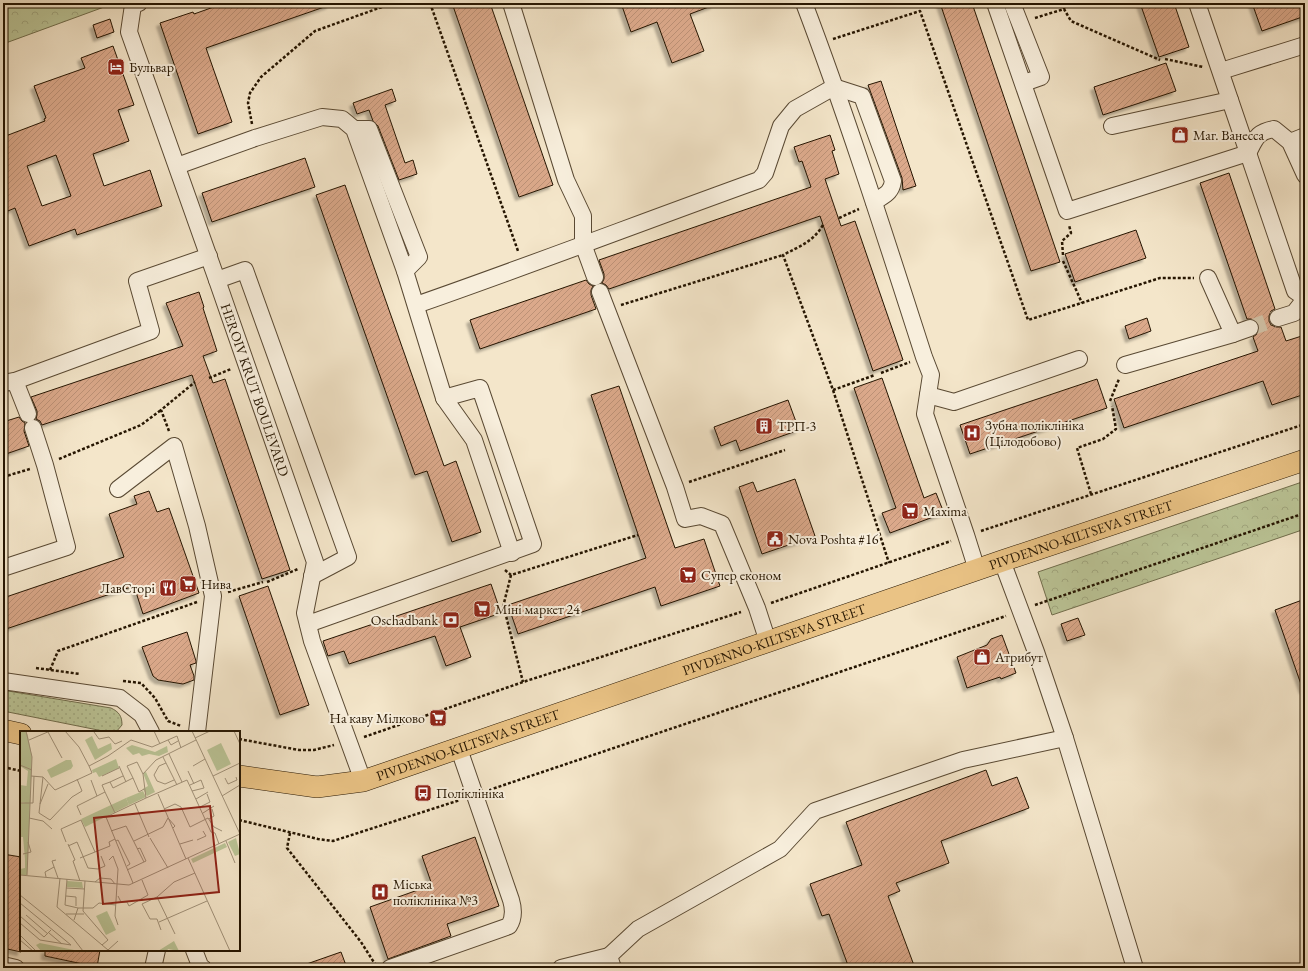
<svg xmlns="http://www.w3.org/2000/svg" width="1308" height="971" viewBox="0 0 1308 971" font-family="'EB Garamond',serif">
  <style>
    .grass { fill: url(#grass-dots); stroke: #706d4c }
    .park { fill: url(#park-crowns); stroke: #706d4c }
    .building { fill: url(#building-hatch); stroke: #251501; fill-rule: evenodd; filter: url(#shadow) }
    .lines { fill: none; stroke-linecap: round; stroke-linejoin: round }
    .minor-tunnel { stroke: #d5c7ac; stroke-width: 16; stroke-dasharray: 16 8; stroke-linecap: butt }
    .minor-casing { stroke: #594933; stroke-width: 18 }
    .major-casing { stroke: #251501; stroke-width: 22 }
    .path { stroke: #251501; stroke-width: 2.5; stroke-dasharray: 3 2; stroke-linecap: butt }
    .minor { stroke: #f8efdd; stroke-width: 16 }
    .major { stroke: #eac385; stroke-width: 21 }
    .labels { text-anchor: middle; stroke-width: 4; stroke-linejoin: round; paint-order: stroke }
    .poi-label { font-size: 14px; fill: #251501; stroke: #f8efdd; text-anchor: start }
    .street-label { font-size: 14px; fill: #251501; stroke: #f8efdd }
    .inset-road { fill: none; stroke: #a1927a; stroke-width: 1 }
    .view { fill: #8f2418; fill-opacity: 0.15; stroke: #8f2418; stroke-width: 2 }
    .inset-edge { fill: none; stroke: #251501; stroke-width: 2 }
  </style>
  <defs>
    <pattern id="grass-dots" width="8" height="8" patternUnits="userSpaceOnUse"><rect width="8" height="8" fill="#bbc597"/><path d="M2 2h.1M6 6h.1" fill="none" stroke="#a1a880" stroke-width="1.8" stroke-linecap="round"/></pattern>
    <pattern id="park-crowns" width="20" height="18" patternUnits="userSpaceOnUse"><rect width="20" height="18" fill="#bbc597"/><path d="M2 6a3 3 0 1 1 6 0M12 15a3 3 0 1 1 6 0" fill="none" stroke="#a1a880"/></pattern>
    <pattern id="building-hatch" width="6" height="6" patternUnits="userSpaceOnUse"><rect width="6" height="6" fill="#dba98b"/><path d="M-1 1l2-2M0 6l6-6M5 7l2-2" fill="none" stroke="#bc9176"/></pattern>
    <filter id="shadow"><feDropShadow dx="-3.5" dy="3.5" stdDeviation="1" flood-color="#0004"/></filter>
  </defs>
  <rect width="100%" height="100%" fill="#f4e6ca"/>
  <filter id="stains"><feTurbulence type="fractalNoise" baseFrequency=".005" numOctaves="4"/><feColorMatrix values="0 0 0 0 .2 0 0 0 0 .09 0 0 0 0 .02 0 0 0 .5 -.17"/></filter>
  <radialGradient id="worn" r=".72"><stop offset=".6" stop-color="#630" stop-opacity="0"/><stop offset="1" stop-color="#630" stop-opacity=".3"/></radialGradient>
  <path class="grass" d="M3,691H8L111,708C119,712 122,716 122,725L116,732H108L3,711Z"/>
  <g class="park">
    <polygon points="3,3 115,3 3,44"/>
    <polygon points="1305,481 1305,529 1052,615 1038,572"/>
  </g>
  <g class="building">
    <polygon points="225,3 329,3 330,5 206,48 232,122 198,134 160,23 193,12 194,14"/>
    <polygon points="452,3 490,3 553,185 519,197"/>
    <polygon points="621,3 714,3 714,5 690,14 704,51 672,63 657,22 631,32"/>
    <polygon points="940,3 972,3 1060,262 1031,271"/>
    <polygon points="1140,3 1174,3 1189,47 1159,57"/>
    <polygon points="1252,3 1305,3 1305,16 1262,31"/>
    <polygon points="110,19 114,32 97,38 93,25"/>
    <path d="M113,46L134,105L118,110L129,141L93,154L104,186L150,170L162,206L77,235L75,229L29,246L15,208L3,213V137L45,121L44,119L46,118L34,86L85,68L81,58ZM56,155L71,196L42,206L27,166Z"/>
    <polygon points="1166,63 1176,91 1103,115 1094,87"/>
    <polygon points="881,81 916,186 903,190 902,178 868,85"/>
    <polygon points="392,89 396,101 385,105 405,163 413,160 417,174 399,180 378,126 373,121 369,110 357,114 353,103"/>
    <polygon points="830,135 835,150 832,151 839,174 825,179 841,226 855,221 903,360 873,371 820,216 609,289 606,285 602,283 604,279 604,274 599,260 811,187 802,161 799,162 794,147"/>
    <polygon points="305,158 315,187 212,222 202,193"/>
    <polygon points="1229,173 1275,309 1271,311 1269,316 1269,321 1271,325 1276,327 1281,327 1286,341 1305,335 1305,394 1272,405 1263,381 1124,428 1114,399 1258,351 1253,337 1257,334 1259,330 1259,325 1256,321 1251,319 1247,319 1200,183"/>
    <polygon points="345,185 444,466 456,461 481,532 452,542 427,471 415,475 316,195"/>
    <polygon points="1136,230 1146,258 1075,282 1065,254"/>
    <polygon points="586,280 589,284 593,286 591,290 591,295 596,309 480,349 470,320"/>
    <polygon points="199,292 204,307 203,308 217,351 203,356 213,383 225,379 290,570 262,579 192,375 42,425 40,421 36,419 37,415 37,411 31,397 183,346 166,303"/>
    <polygon points="1147,318 1151,331 1129,339 1125,326"/>
    <polygon points="882,378 924,498 936,493 944,513 890,533 882,513 896,508 854,388"/>
    <polygon points="1097,379 1107,408 970,454 960,425"/>
    <polygon points="619,386 675,548 704,539 720,586 661,606 655,587 518,634 508,605 646,558 591,395"/>
    <polygon points="788,400 799,430 740,451 736,440 721,446 714,427"/>
    <polygon points="19,417 22,421 25,423 24,431 29,446 3,455 3,422"/>
    <polygon points="795,479 815,536 762,554 739,487 753,482 757,492"/>
    <polygon points="149,491 157,512 169,508 199,593 143,614 134,586 3,630 3,598 124,557 109,514 137,504 134,496"/>
    <polygon points="491,584 501,613 460,627 471,657 446,666 435,636 349,664 344,651 328,656 323,641"/>
    <polygon points="268,586 309,705 280,715 239,596"/>
    <polygon points="1305,599 1305,690 1303,690 1275,610"/>
    <polygon points="1078,618 1085,635 1067,641 1061,624"/>
    <polygon points="187,632 196,661 196,663 190,665 194,676 194,680 183,684 158,680 153,676 142,647"/>
    <polygon points="1002,635 1016,673 1001,679 1000,677 967,688 957,657 987,645 991,639"/>
    <polygon points="986,770 992,786 1017,777 1029,808 941,841 949,863 896,883 900,891 888,896 915,968 849,968 829,914 822,916 810,884 862,865 846,822"/>
    <polygon points="475,837 499,906 447,924 451,936 388,959 370,907 432,885 422,856"/>
    <polygon points="3,854 21,857 21,952 3,948"/>
    <polygon points="45,950 100,950 97,967 45,956"/>
    <polygon points="341,952 347,968 302,968 301,966"/>
  </g>
  <g class="lines">
    <polyline class="minor-tunnel" points="1250,328 1278,318"/>
    <defs>
      <g id="minor">
        <path id="s1" d="M139,3L133,5L129,32L217,280L315,562L305,613L312,641L363,781"/>
        <polyline points="511,3 566,180 583,216 583,244 595,277"/>
        <path d="M804,3C848,119 886,239 924,357L931,375L925,414L966,535L977,570"/>
        <path d="M995,3L1067,211L1248,153C1256,138 1257,132 1274,129L1290,142L1305,175"/>
        <polyline points="1012,3 1041,77 1024,83"/>
        <polyline points="1197,3 1295,291 1305,298"/>
        <polyline points="1221,71 1305,45"/>
        <polyline points="1112,126 1230,100"/>
        <polyline points="354,129 369,129 419,257 405,271"/>
        <polyline points="1290,142 1305,136"/>
        <polyline points="177,166 255,138 322,117 342,119 354,129 405,271 444,398 474,440 512,553"/>
        <polyline points="217,280 245,270 348,557 312,576"/>
        <polyline points="600,292 675,487 685,519 701,516 722,524 757,608 768,642"/>
        <path d="M416,305C531,265 645,221 759,180L765,173L781,126L795,109L834,87L862,96L893,181C891,194 884,195 874,202"/>
        <polyline points="1278,318 1294,313 1305,299"/>
        <polyline points="1233,334 1250,328"/>
        <polyline points="1125,365 1233,334 1208,278"/>
        <polyline points="15,381 28,414"/>
        <polyline points="3,383 15,381 151,331 137,281 209,256"/>
        <polyline points="928,395 954,402 1079,359"/>
        <polyline points="118,489 174,446 197,526 213,596 197,732"/>
        <polyline points="1002,561 1036,652 1065,738 1135,968"/>
        <polyline points="3,568 67,547 45,465 33,428"/>
        <polyline points="308,624 533,544 480,388 444,398"/>
        <polyline points="3,681 120,698 142,715 151,732"/>
        <polyline points="194,950 201,968 203,968"/>
        <polyline points="609,956 638,929 780,849 815,811 963,760 1065,738"/>
        <polyline points="3,965 16,968"/>
        <polyline points="153,968 157,950"/>
        <path d="M390,968L509,926C514,918 514,910 511,900L459,749"/>
        <polyline points="561,968 609,956 613,968"/>
      </g>
      <g id="major">
        <polyline points="3,730 21,734"/>
        <path id="s2" d="M239,776L317,787L363,781L1002,561L1305,460"/>
      </g>
    </defs>
    <use href="#minor" class="minor-casing"/>
    <use href="#major" class="major-casing"/>
    <g class="path">
      <polyline points="430,3 518,251"/>
      <polyline points="1064,3 1064,9"/>
      <polyline points="1035,18 1064,9 1071,21 1160,60"/>
      <polyline points="833,39 920,11 1028,320 1160,278 1194,278"/>
      <polyline points="1165,59 1203,67"/>
      <polyline points="252,124 248,103 250,93 261,77 315,31 393,3"/>
      <polyline points="839,218 859,209"/>
      <path d="M823,225C813,242 800,246 783,255L833,390L889,563"/>
      <polyline points="1063,255 1062,241 1071,233 1069,225"/>
      <polyline points="1063,261 1082,303"/>
      <polyline points="621,305 783,255"/>
      <polyline points="881,373 910,362"/>
      <polyline points="209,378 231,369"/>
      <polyline points="833,390 875,375"/>
      <polyline points="1110,401 1119,379"/>
      <polyline points="169,431 161,410 195,382"/>
      <polyline points="59,459 141,425 161,410"/>
      <polyline points="3,477 30,469"/>
      <polyline points="689,482 785,450"/>
      <polyline points="1091,494 1077,448 1103,439 1116,429 1112,406"/>
      <polyline points="981,531 1305,424"/>
      <polyline points="505,570 511,575 638,535"/>
      <polyline points="267,582 298,569"/>
      <polyline points="228,592 263,582"/>
      <polyline points="771,603 951,541"/>
      <polyline points="1035,605 1305,513"/>
      <polyline points="503,607 511,575"/>
      <polyline points="505,612 523,682"/>
      <polyline points="36,668 80,674"/>
      <polyline points="50,670 58,651 197,602"/>
      <polyline points="123,681 141,683 155,698 168,721 181,726"/>
      <polyline points="364,737 523,682 741,612"/>
      <polyline points="239,739 299,750 314,750 334,745"/>
      <polyline points="3,767 21,771"/>
      <polyline points="489,790 1006,616"/>
      <polyline points="239,820 318,839 333,841 460,800"/>
      <polyline points="290,833 287,848 361,942 375,964"/>
    </g>
    <use href="#minor" class="minor"/>
    <use href="#major" class="major"/>
  </g>
  <defs>
    <symbol id="hotel-square" viewBox="-11 -11 22 22"><rect x="-9" y="-9" width="18" height="18" rx="4" fill="#8f2418" stroke="#f8efdd"/><path d="M-6-4.5h1.5V1H6V5H4.5V3h-9V5H-6ZM-4 0a1.8 1.8 0 1 1 3.6 0ZM.5 0V-2.5h3Q6-2.5 6 0Z" fill="#fff"/></symbol>
    <symbol id="shop-square" viewBox="-11 -11 22 22"><rect x="-9" y="-9" width="18" height="18" rx="4" fill="#8f2418" stroke="#f8efdd"/><path d="M-5-2.5h2.3a2.7 3.5 0 0 1 5.4 0H5L5.5 6h-11ZM-1.5-2.5h3a1.5 2.3 0 0 0-3 0Z" fill="#fff"/></symbol>
    <symbol id="building-square" viewBox="-11 -11 22 22"><rect x="-9" y="-9" width="18" height="18" rx="4" fill="#8f2418" stroke="#f8efdd"/><path d="M-4-6H4V6H1V3H-1V6H-4ZM-2.5-4.3h1.7v1.8h-1.7ZM.8-4.3h1.7v1.8H.8ZM-2.5-1h1.7V.8h-1.7ZM.8-1h1.7V.8H.8Z" fill="#fff"/></symbol>
    <symbol id="hospital-square" viewBox="-11 -11 22 22"><rect x="-9" y="-9" width="18" height="18" rx="4" fill="#8f2418" stroke="#f8efdd"/><path d="M-5-5h3v3.5h4V-5h3V5h-3V1.5h-4V5h-3Z" fill="#fff"/></symbol>
    <symbol id="supermarket-square" viewBox="-11 -11 22 22"><rect x="-9" y="-9" width="18" height="18" rx="4" fill="#8f2418" stroke="#f8efdd"/><path d="M-6-5.5h2.5l.6 2H6L4.5 2H-2.5L-4.4-4H-6ZM-1.5 3.2a1.3 1.3 0 1 0 .1 0ZM3 3.2a1.3 1.3 0 1 0 .1 0Z" fill="#fff"/></symbol>
    <symbol id="civic-square" viewBox="-11 -11 22 22"><rect x="-9" y="-9" width="18" height="18" rx="4" fill="#8f2418" stroke="#f8efdd"/><path d="M-.6-6.5H3V-4.5H.6V-3L4-1V1h2V6H-6V1h2V-1L-.6-3ZM-1.2 2.5V6h2.4V2.5Z" fill="#fff"/></symbol>
    <symbol id="restaurant-square" viewBox="-11 -11 22 22"><rect x="-9" y="-9" width="18" height="18" rx="4" fill="#8f2418" stroke="#f8efdd"/><path d="M-5-6h1v4h1v-4h1v4h1v-4h1v5L-1.5 .5V6h-2V.5L-5-1ZM5-6V6H3V1.5H1.5Q1.5-4 5-6Z" fill="#fff"/></symbol>
    <symbol id="bank-square" viewBox="-11 -11 22 22"><rect x="-9" y="-9" width="18" height="18" rx="4" fill="#8f2418" stroke="#f8efdd"/><path d="M-6-4H6V4H-6ZM0-2.3a2.3 2.3 0 1 0 0 4.6a2.3 2.3 0 1 0 0-4.6Z" fill="#fff"/></symbol>
    <symbol id="bus-square" viewBox="-11 -11 22 22"><rect x="-9" y="-9" width="18" height="18" rx="4" fill="#8f2418" stroke="#f8efdd"/><path d="M-5-6H5V4H4V6H2V4H-2V6H-4V4H-5ZM-3.5-4V0h7V-4ZM-3.5 1.2v1.5H-2V1.2ZM2 1.2v1.5H3.5V1.2Z" fill="#fff"/></symbol>
  </defs>
  <g fill-rule="evenodd">
    <use href="#hotel-square" x="106" y="57" width="20" height="20"/>
    <use href="#shop-square" x="1170" y="125" width="20" height="20"/>
    <use href="#building-square" x="754" y="416" width="20" height="20"/>
    <use href="#hospital-square" x="962" y="423" width="20" height="20"/>
    <use href="#supermarket-square" x="900" y="501" width="20" height="20"/>
    <use href="#civic-square" x="765" y="529" width="20" height="20"/>
    <use href="#supermarket-square" x="678" y="565" width="20" height="20"/>
    <use href="#supermarket-square" x="178" y="574" width="20" height="20"/>
    <use href="#restaurant-square" x="158" y="578" width="20" height="20"/>
    <use href="#supermarket-square" x="472" y="599" width="20" height="20"/>
    <use href="#bank-square" x="441" y="610" width="20" height="20"/>
    <use href="#shop-square" x="972" y="647" width="20" height="20"/>
    <use href="#supermarket-square" x="428" y="708" width="20" height="20"/>
    <use href="#bus-square" x="413" y="783" width="20" height="20"/>
    <use href="#hospital-square" x="370" y="882" width="20" height="20"/>
  </g>
  <g class="labels">
    <g class="poi-label">
      <text x="129" y="72">Бульвар</text>
      <text x="1193" y="140">Маг. Ванесса</text>
      <text x="985" y="430">Зубна поліклініка<tspan x="985" dy="16">(Цілодобово)</tspan></text>
      <text x="777" y="431">ТРП-3</text>
      <text x="923" y="516">Maxima</text>
      <text x="788" y="544">Nova Poshta #16</text>
      <text x="701" y="580">Супер економ</text>
      <text x="201" y="589">Нива</text>
      <text x="155" y="593" text-anchor="end">ЛавСторі</text>
      <text x="495" y="614">Міні маркет 24</text>
      <text x="438" y="625" text-anchor="end">Oschadbank</text>
      <text x="995" y="662">Атрибут</text>
      <text x="425" y="723" text-anchor="end">На каву Мілково</text>
      <text x="436" y="798">Поліклініка</text>
      <text x="393" y="889">Міська<tspan x="393" dy="16">поліклініка №3</tspan></text>
    </g>
    <g class="street-label">
      <text dy="5" stroke="none"><textPath href="#s1" startOffset="413">HEROIV KRUT BOULEVARD</textPath></text>
      <text dy="5" stroke="none"><textPath href="#s2" startOffset="884">PIVDENNO-KILTSEVA STREET</textPath></text>
      <text dy="5" stroke="none"><textPath href="#s2" startOffset="560">PIVDENNO-KILTSEVA STREET</textPath></text>
      <text dy="5" stroke="none"><textPath href="#s2" startOffset="236">PIVDENNO-KILTSEVA STREET</textPath></text>
    </g>
  </g>
  <g transform="translate(20 731)">
    <rect width="220" height="220" fill="#f4e6ca"/>
    <path d="M154,210L159,220L148,218L147,220H138ZM20,212L54,219V220H21L16,214Z" fill="#bbc597"/>
    <path d="M0,0H6L8,5L12,26L7,144H0V138L5,137V128L3,106H0V71L5,72L8,40L0,35ZM72,5L78,18L91,12L92,18L75,29L65,9ZM96,28L99,37L79,46L76,41L73,42L72,39ZM106,67L109,74L65,96L61,88ZM216,107L220,123L215,125L208,111ZM205,112L207,116L173,132L171,128ZM47,150L62,151L63,157L47,156Z" fill="#bbc597"/>
    <path d="M112,14L135,21L147,15L148,21L139,25L129,23L122,25L119,22L113,24L106,17ZM126,41L135,61L127,65L123,58L128,55L123,42Z" fill="#bbc597"/>
    <path d="M201,12L211,33L197,40L187,19ZM46,29H51L53,35L51,38L31,47L27,39ZM0,54L7,55L6,72L0,71ZM123,60L126,66L109,74L106,67ZM87,180L96,199L86,204L76,185Z" fill="#bbc597"/>
    <path class="inset-road" d="M6,0L12,26L7,144M45,0L59,16L69,35M134,0L140,13M172,0L220,103M214,0L220,13M28,1L42,27M74,1L79,8L89,6L95,13L102,10M175,7L190,0M9,9L30,0M148,9L151,14L158,10M149,23L162,51M143,26L157,54M146,32L139,35L134,44L137,50L145,53L154,49M0,34L12,39M99,35L106,51M173,35L185,28M168,40L174,53M11,45L23,46L35,59L72,42L69,35L88,25L111,9L132,16L157,5L161,17M82,45L99,37M193,45L220,32M23,46L19,82L30,89L52,66L62,60L57,48M113,47L119,61L124,58M205,47L208,53L217,49L216,46M71,49L77,65M90,51L103,45M170,54L181,49L184,57L172,60M85,61L95,82M138,63L166,128M202,65L220,54M126,67L167,49L191,101L195,102L199,113M176,68L188,61M0,72H13L14,45M20,73L28,53M115,73L129,106M180,76L190,71L187,63M144,78L155,73L161,76L170,96L188,87L194,96L202,100M183,82L194,75M61,84L57,75L85,61L82,54L90,51L93,57L113,47L107,35L117,31L123,43M9,87L23,90L32,98M189,88L194,85L192,78M91,100L106,95L124,131M130,107L148,137M177,109L186,105L183,100M96,110L98,109L110,133L107,135M114,110L143,96L148,87L155,95L153,97M206,110L215,132M46,111L41,98L61,89L75,121M48,113L55,129L53,130L60,150M160,113L173,109M48,115L57,111L68,137L78,138L85,135L81,125M3,123L11,121L8,111M60,127L90,115L89,111L95,108M168,127L210,220M36,129L32,130L38,147M89,129L93,125L98,138L95,185L98,194M107,139L126,130L120,117L117,118M0,144L109,154L220,103M26,146L25,141L34,136M40,147L37,176L88,219L98,210M47,148L45,174L58,177L54,189M65,150L63,180L88,209L82,214M75,151L80,147L91,148L95,153M113,152L86,86L126,67L123,43L136,29L176,9M46,157L65,158M0,164L53,207L63,220M46,165L56,166V175M98,165L101,171H107L109,175L128,164L122,149M137,166L154,151L175,142M0,172L51,214L20,209L0,192M58,177H73L79,172L96,174M46,183H64M6,184L28,203M0,185L24,206L31,199M139,191L187,170M141,199L137,188H130L122,173L137,166L155,203M29,202L42,213M0,204L16,220M0,209L13,220"/>
    <path class="view" d="M190,75L199,161L83,173L74,87Z"/>
    <rect width="220" height="220" class="inset-edge"/>
  </g>
  <rect width="1308" height="971" fill="none" stroke="#f4e6ca" stroke-width="16"/>
  <rect x="4" y="4" width="1300" height="963" fill="none" stroke="#251501" stroke-width="2"/>
  <rect x="8" y="8" width="1292" height="955" fill="none" stroke="#251501"/>
  <rect width="100%" height="100%" filter="url(#stains)"/>
  <rect width="100%" height="100%" fill="url(#worn)"/>
</svg>
